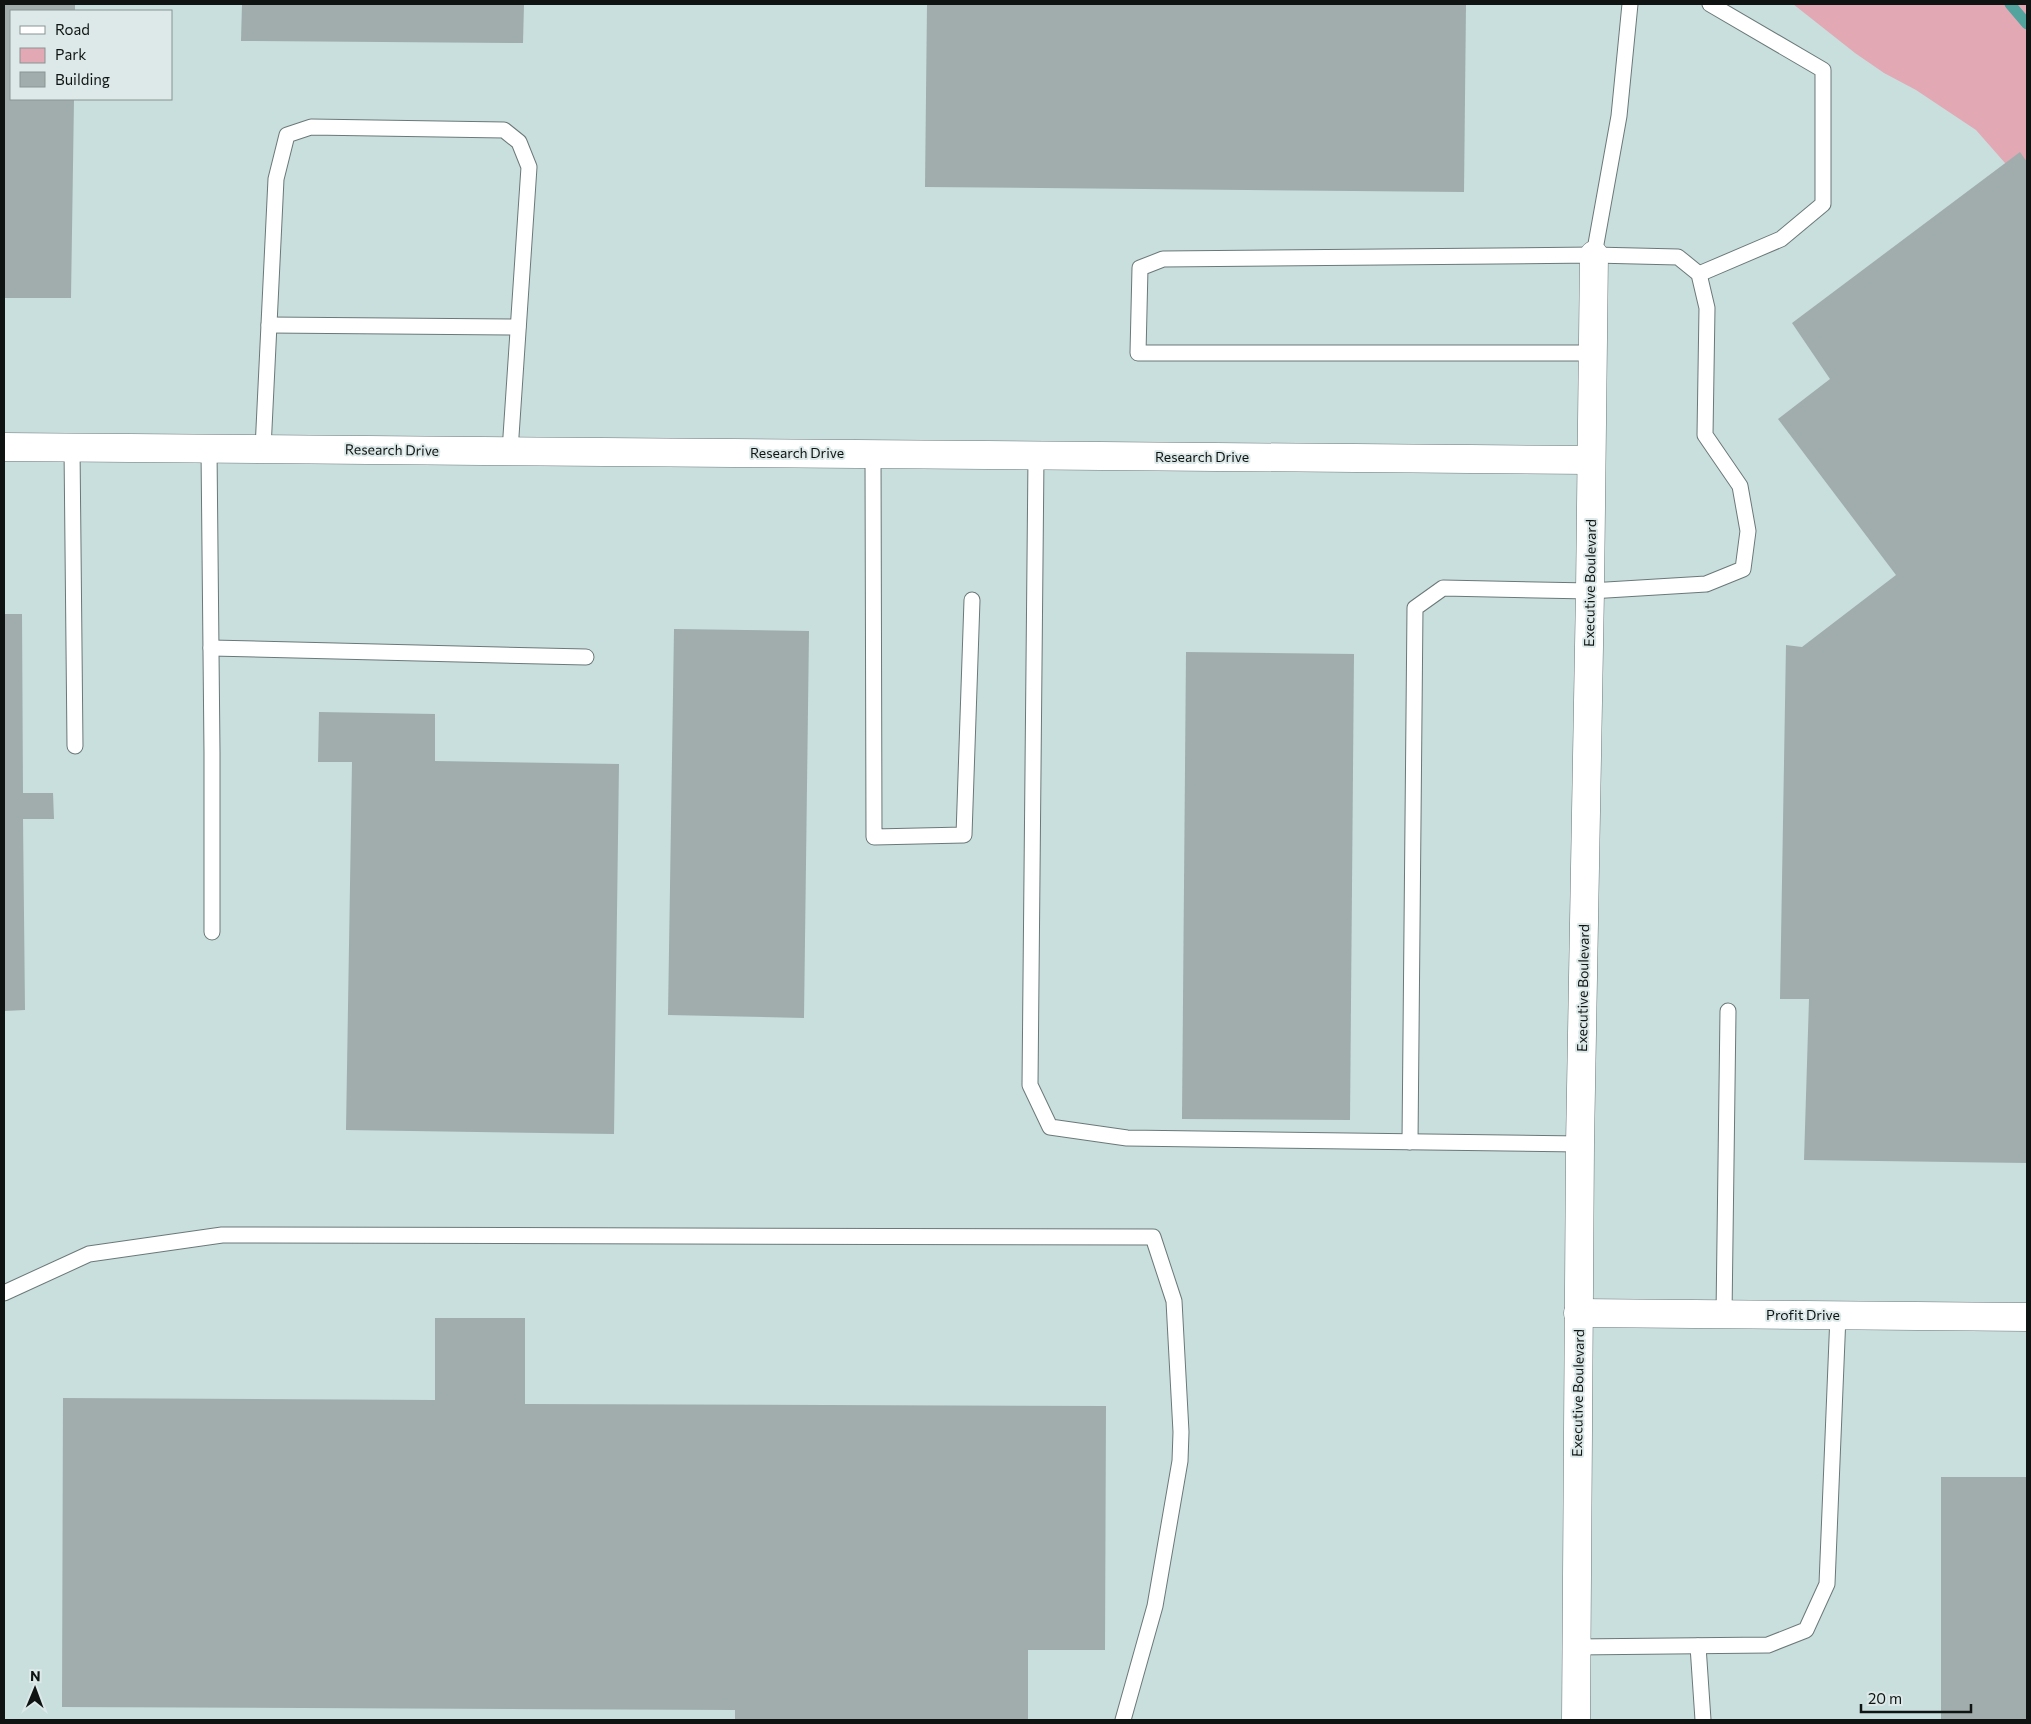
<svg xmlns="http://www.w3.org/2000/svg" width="2031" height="1724" viewBox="0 0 2031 1724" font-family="Commissioner,sans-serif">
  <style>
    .built { fill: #c8dfdd; fill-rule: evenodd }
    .green { fill: #e2a9b5 }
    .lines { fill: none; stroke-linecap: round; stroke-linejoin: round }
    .stream { stroke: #53a39f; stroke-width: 11 }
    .building { fill: #a0adac }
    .service-casing { stroke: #6b7877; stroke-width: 17 }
    .minor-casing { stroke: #6b7877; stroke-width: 29 }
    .tertiary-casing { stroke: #6b7877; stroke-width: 29 }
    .service { stroke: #fff; stroke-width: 15 }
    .minor { stroke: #fff; stroke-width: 28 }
    .tertiary { stroke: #fff; stroke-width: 28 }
    .labels { text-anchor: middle; stroke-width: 4; stroke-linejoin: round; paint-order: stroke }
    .street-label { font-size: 14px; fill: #0f1413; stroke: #dce9e8 }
  </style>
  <rect width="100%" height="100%" fill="#dce9e8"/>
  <path class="built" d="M4,4H1839L2027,174V1720H4ZM11,11H171V99H11Z"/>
  <polygon class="green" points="1793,4 2027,4 2027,188 1976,130 1916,90 1884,73 1855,53"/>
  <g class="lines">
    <polyline class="stream" points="2010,4 2027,24"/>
  </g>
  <g class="building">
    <polygon points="4,4 75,4 75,11 11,11 11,99 74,99 71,298 4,298"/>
    <polygon points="242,4 524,4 523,43 241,41"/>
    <polygon points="927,4 1466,4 1464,192 925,187"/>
    <polygon points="2020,152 2027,162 2027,1163 1804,1160 1809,999 1780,999 1786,645 1802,647 1896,575 1778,419 1830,379 1792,323"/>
    <polygon points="4,614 22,614 23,793 53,793 54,819 23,819 25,1010 4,1011"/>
    <polygon points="674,629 809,631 804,1018 668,1015"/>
    <polygon points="1186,652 1354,654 1350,1120 1182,1119"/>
    <polygon points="319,712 435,714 435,761 619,764 614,1134 346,1130 352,762 318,762"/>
    <polygon points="435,1318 525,1318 525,1404 1106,1406 1105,1650 1028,1650 1028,1720 735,1720 735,1710 62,1707 63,1398 435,1400"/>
    <rect x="1941" y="1477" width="86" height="243"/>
  </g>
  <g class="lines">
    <defs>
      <g id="service">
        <polyline points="1594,255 1619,116 1630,4"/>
        <polyline points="1699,274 1781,239 1823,204 1823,70 1710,4"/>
        <polyline points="269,325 518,327"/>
        <polyline points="72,447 75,746"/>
        <polyline points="209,449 212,752 212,932"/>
        <polyline points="263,449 276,179 287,135 311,127 504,130 519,142 529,167 510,451"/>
        <polyline points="873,454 874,837 964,835 972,600"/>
        <polyline points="1036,456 1030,1085 1050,1127 1127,1138 1580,1144"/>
        <polyline points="211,648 586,657"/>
        <polyline points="1410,1142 1415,608 1443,588 1590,591 1706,584 1743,569 1748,531 1740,486 1705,435 1707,308 1699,274 1678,257 1594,255 1163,259 1140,268 1138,353 1592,353"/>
        <polyline points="4,1293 89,1254 222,1235 1153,1237 1174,1301 1181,1432 1180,1461 1155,1606 1123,1720"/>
        <polyline points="1724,1315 1728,1011"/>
        <polyline points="1698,1646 1703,1720"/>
        <polyline points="1575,1647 1768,1645 1806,1630 1827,1584 1838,1315"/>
      </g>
      <polyline id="minor" points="1578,1313 2027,1317"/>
      <g id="tertiary">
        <polyline points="4,447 1591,460"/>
        <polyline points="1576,1720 1580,1144 1590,591 1594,255"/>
      </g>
    </defs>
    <use href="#service" class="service-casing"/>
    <use href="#minor" class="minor-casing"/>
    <use href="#tertiary" class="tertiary-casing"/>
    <use href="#service" class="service"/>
    <use href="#minor" class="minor"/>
    <use href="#tertiary" class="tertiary"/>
  </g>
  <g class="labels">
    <g class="street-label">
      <text transform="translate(392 450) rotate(1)" y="5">Research Drive</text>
      <text x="797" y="458">Research Drive</text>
      <text x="1202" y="462">Research Drive</text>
      <text transform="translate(1590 583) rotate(-89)" y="5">Executive Boulevard</text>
      <text transform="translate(1583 988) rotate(-89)" y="5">Executive Boulevard</text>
      <text x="1803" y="1320">Profit Drive</text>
      <text transform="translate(1578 1393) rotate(-89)" y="5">Executive Boulevard</text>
    </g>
  </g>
  <rect width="2031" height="1724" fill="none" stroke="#0f1413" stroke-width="10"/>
  <rect x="10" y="10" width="162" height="90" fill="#dce9e8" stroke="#8a9493"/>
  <rect x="20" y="26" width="25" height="8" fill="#ffffff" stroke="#8a9493"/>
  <text x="55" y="35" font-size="15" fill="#0f1413">Road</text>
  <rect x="20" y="48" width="25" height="15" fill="#e2a9b5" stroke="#8a9493"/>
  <text x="55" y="60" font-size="15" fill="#0f1413">Park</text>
  <rect x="20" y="72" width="25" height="15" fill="#a0adac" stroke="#8a9493"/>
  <text x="55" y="85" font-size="15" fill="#0f1413">Building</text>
  <g transform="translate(35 1689) rotate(1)" stroke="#dce9e8" stroke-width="4" paint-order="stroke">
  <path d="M0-4L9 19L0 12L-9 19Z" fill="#0f1413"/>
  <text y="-8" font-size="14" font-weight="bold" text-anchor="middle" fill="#0f1413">N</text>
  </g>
  <path d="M1861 1704v8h110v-8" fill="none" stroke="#0f1413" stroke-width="2.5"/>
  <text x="1868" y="1704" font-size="15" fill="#0f1413" stroke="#dce9e8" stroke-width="4" paint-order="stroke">20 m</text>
</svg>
